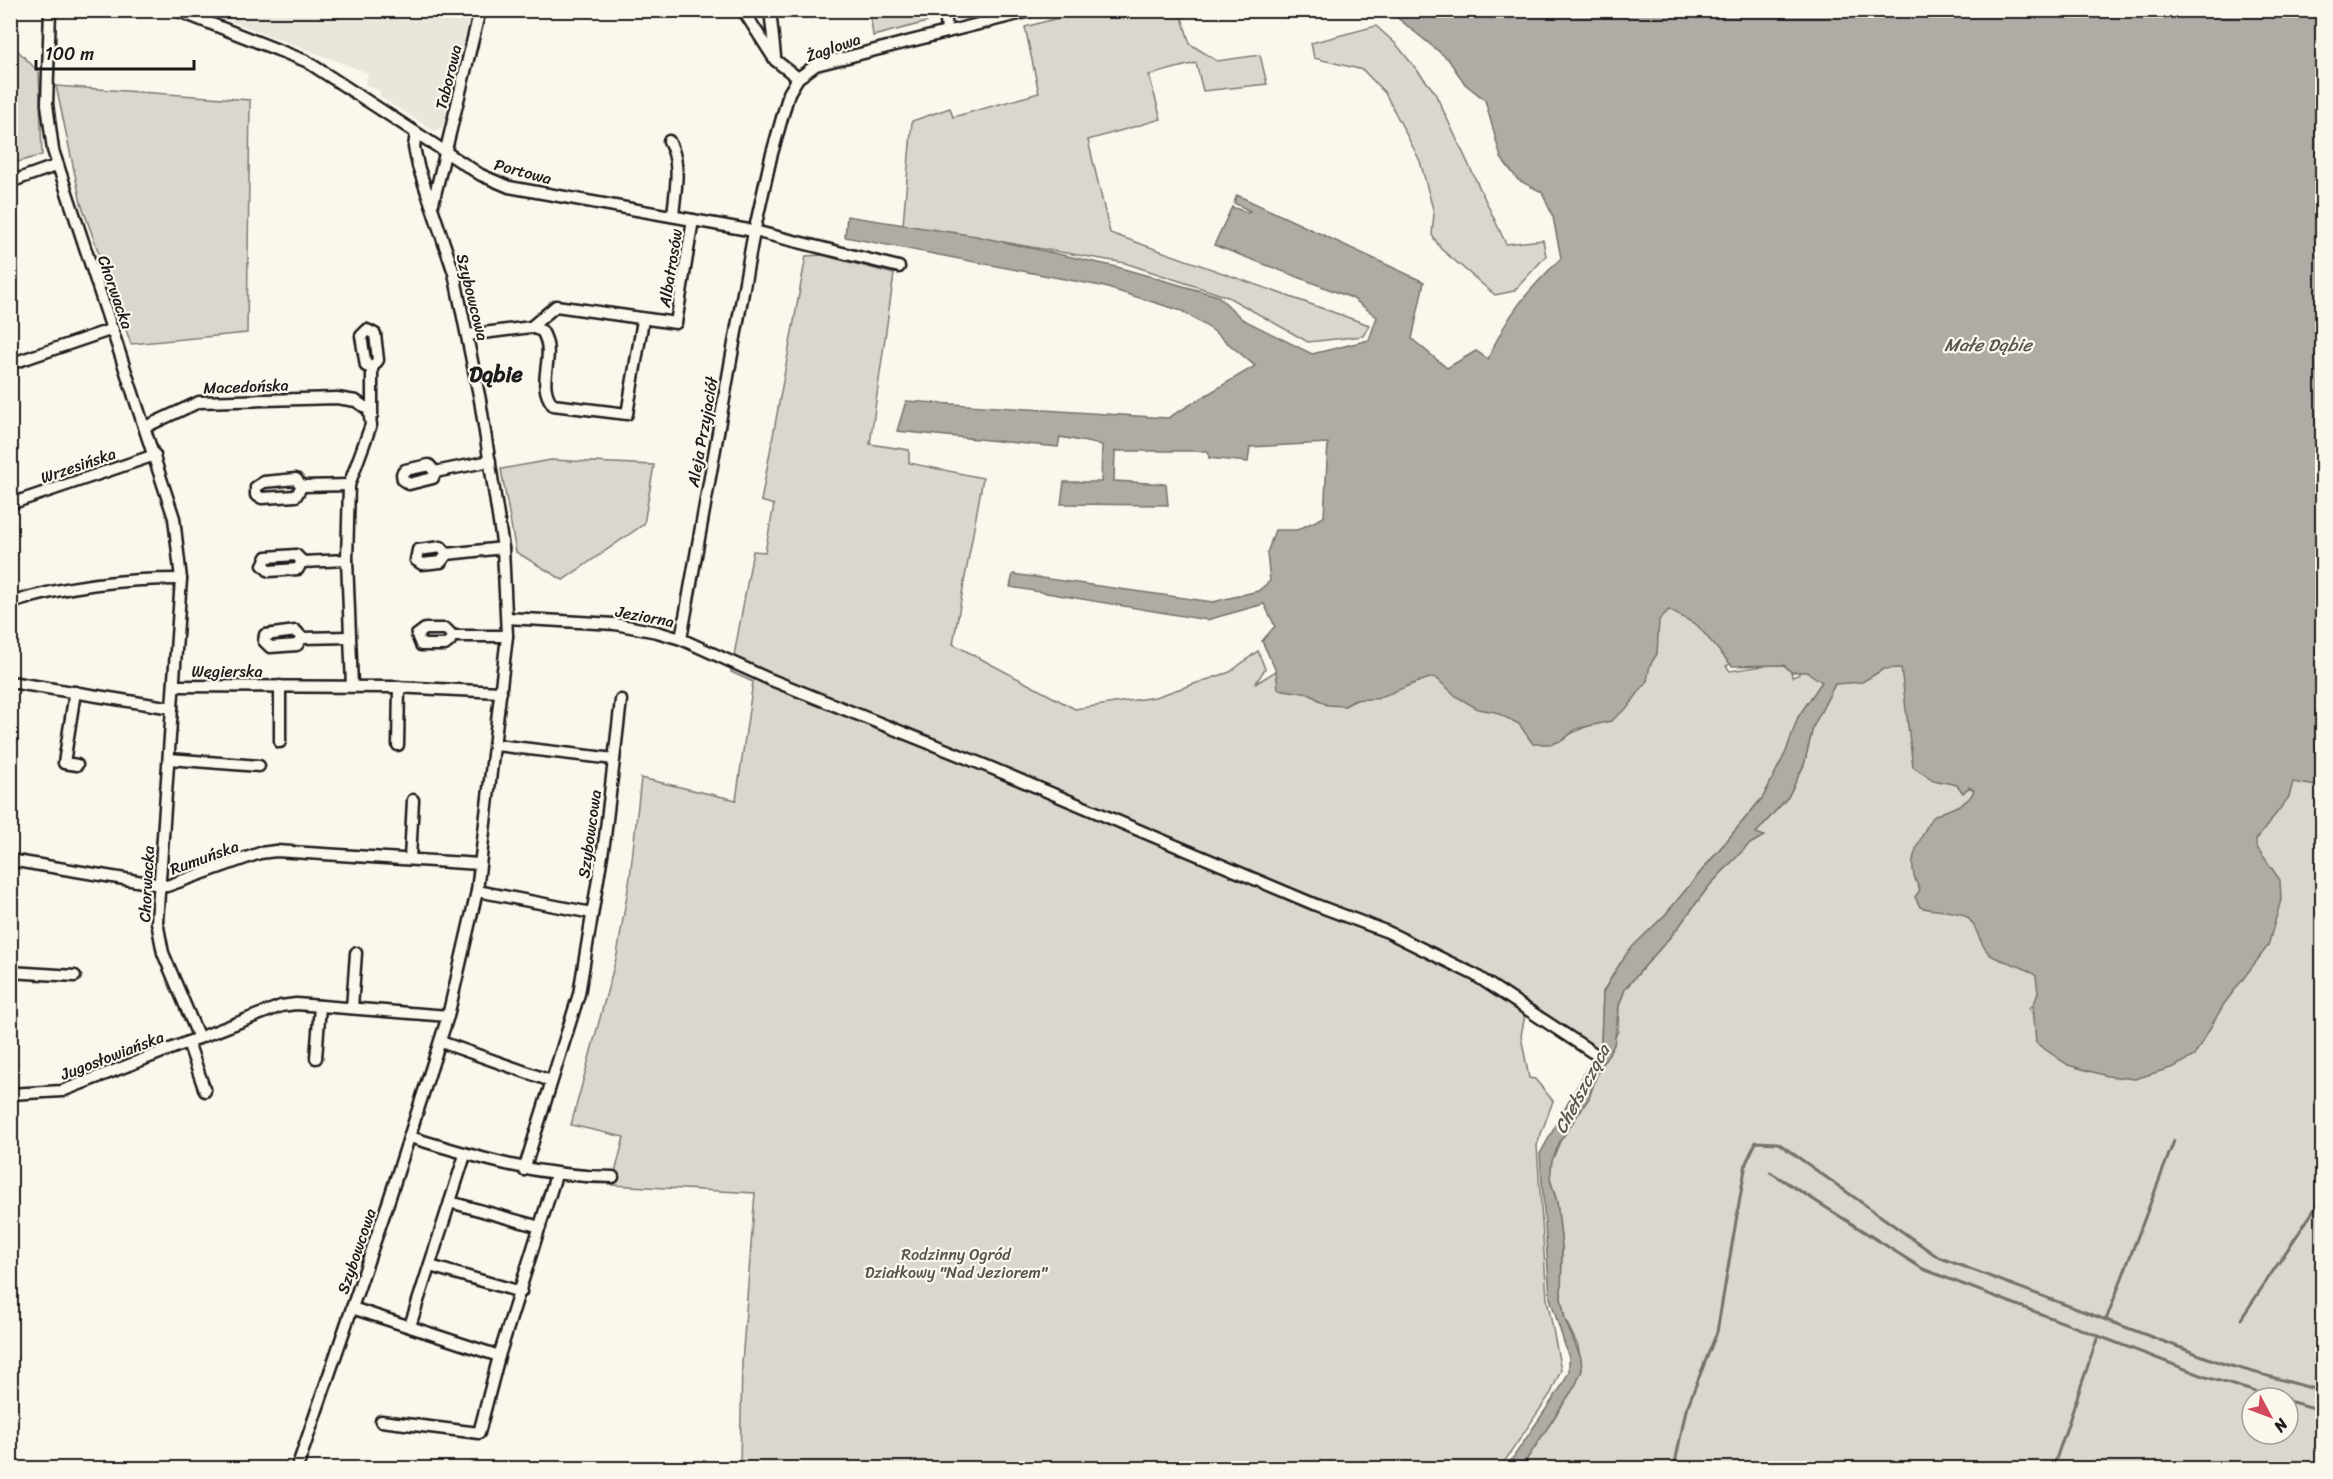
<svg xmlns="http://www.w3.org/2000/svg" width="2333" height="1479" viewBox="0 0 2333 1479" font-family="Sriracha,sans-serif">
  <style>
    .built { fill: #eae6dc }
    .green { fill: #dad7ce; stroke: #7b7a75; stroke-width: 1.5; fill-rule: evenodd }
    .water { fill: #afaca5; stroke: #74726e; stroke-width: 1.5 }
    .lines { fill: none; stroke-linecap: round; stroke-linejoin: round }
    .stream { stroke: #74726e; stroke-width: 3 }
    .street-casing { stroke: #1c1c1c; stroke-width: 15 }
    .street { stroke: #fbf7ec; stroke-width: 10 }
    .labels { text-anchor: middle; stroke-width: 4.5; stroke-linejoin: round; paint-order: stroke }
    .street-label { font-size: 16px; fill: #1c1c1c; stroke: #fbf7ec }
    .park-label { font-size: 16px; fill: #555451; stroke: #fbf7ec }
    .water-label { font-size: 18px; font-style: italic; fill: #575653; stroke: #fbf7ec }
    .district-label { font-size: 22px; font-weight: bold; fill: #1c1c1c; stroke: #fbf7ec }
  </style>
  <rect width="100%" height="100%" fill="#fbf7ec"/>
  <filter id="ink" filterUnits="userSpaceOnUse"><feTurbulence type="fractalNoise" baseFrequency=".0167" numOctaves="2"/><feDisplacementMap in="SourceGraphic" scale="12" xChannelSelector="R" yChannelSelector="G"/><feConvolveMatrix kernelMatrix="1 2 1 2 8 2 1 2 1" color-interpolation-filters="sRGB"/></filter>
  <g filter="url(#ink)">
    <polygon class="built" points="204,11 472,11 444,126 434,131 379,96 381,91 365,85 368,73"/>
    <g class="green">
      <polygon points="933,10 927,22 873,36 870,11"/>
      <polygon points="1087,10 1180,11 1190,44 1217,61 1260,55 1267,84 1203,91 1196,63 1149,75 1161,119 1088,140 1110,233 1369,325 1363,336 1308,342 1228,297 1125,263 903,225 912,121 950,108 953,117 1039,93 1025,27"/>
      <polygon points="1376,26 1396,44 1434,91 1506,244 1543,240 1546,256 1514,291 1495,295 1441,249 1432,235 1434,213 1420,161 1385,93 1363,70 1314,58 1311,43"/>
      <polygon points="16,49 39,72 42,155 11,164 10,55"/>
      <polygon points="56,86 250,100 247,333 131,344 81,203"/>
      <polygon points="822,255 894,274 870,444 909,450 909,463 983,478 953,644 1075,709 1155,697 1230,672 1258,651 1265,669 1255,684 1276,671 1345,706 1362,697 1378,699 1412,664 1566,736 1590,725 1640,554 1732,658 1729,665 1726,666 1730,671 1790,662 1792,677 1798,675 1809,658 1822,682 1798,717 1786,752 1763,797 1665,915 1630,950 1614,973 1603,992 1601,1043 1598,1050 1527,1004 1521,1036 1529,1078 1535,1079 1553,1101 1537,1145 1547,1299 1561,1370 1551,1393 1500,1468 678,1468 679,1460 740,1465 742,1363 755,1193 612,1185 624,1137 571,1125 617,955 630,877 641,778 736,800 753,682 731,672 753,551 765,552 774,505 761,501 806,256"/>
      <polygon points="551,460 654,465 644,524 563,580 516,552 501,469"/>
      <path d="M1889,648L1968,768L2026,931L2043,1000L2029,1008L2034,1016L2254,852L2262,785L2322,770V1468H1521L1575,1386L1582,1370L1578,1346L1565,1319L1561,1298L1562,1247L1557,1202L1550,1179L1551,1161L1560,1141L1589,1098L1597,1074L1618,1031L1619,1006L1625,989L1677,929L1709,886L1748,845L1763,836L1755,834L1788,797L1804,765L1813,727L1835,684ZM2252,1398H2288V1434H2252Z"/>
    </g>
    <path class="water" d="M1389,11H2322V787L2293,782L2289,797L2256,840V846L2280,880L2281,900L2268,946L2224,1004L2194,1056L2174,1067L2135,1079L2107,1076L2068,1065L2036,1043L2033,1006L2038,993L2036,976C2023,965 2009,964 1994,957C1977,948 1979,920 1961,914C1949,910 1933,911 1920,907L1915,897L1920,890C1908,868 1912,855 1923,834C1926,829 1928,821 1932,818C1945,808 1968,808 1974,790L1969,787L1963,793L1957,785L1933,780L1913,767L1901,668L1884,669L1862,682L1835,684L1813,727L1804,765L1788,797L1756,833L1764,836L1748,845L1709,886L1677,929L1625,989L1619,1006L1614,1045L1597,1074L1589,1098L1560,1141L1552,1161L1550,1179L1557,1202L1562,1247L1561,1298L1565,1320L1581,1358L1582,1370L1575,1386L1521,1468H1506L1563,1384L1569,1371V1358L1550,1298L1540,1154L1601,1043L1603,992L1614,973L1629,950L1665,915L1763,797L1786,752L1798,717L1822,682L1807,672H1791L1784,665L1732,666L1697,625L1669,610L1659,620L1657,654L1650,665L1647,681L1628,707L1611,721L1576,729L1563,740L1552,744H1533L1519,724L1495,712L1478,709L1457,697L1435,677C1415,681 1399,691 1380,697C1366,703 1360,694 1345,706L1327,705L1309,694L1278,689L1276,671L1262,641L1275,626L1264,604L1207,620L1010,587L1013,574L1213,602L1258,591L1270,581L1267,553L1275,530H1297L1324,517L1328,443L1250,447L1248,462L1209,458L1208,451H1115L1114,481L1166,484L1168,505L1061,504L1064,482H1101L1102,445L1060,437L1058,447L897,431L906,401L1168,418L1255,366L1211,329L1182,311L1101,286L845,237L847,216L976,236L1117,267L1218,296L1242,319L1312,354L1369,340L1377,317L1352,298L1214,245L1232,207L1248,213L1250,211L1234,203L1237,195L1424,282L1412,339L1447,368L1476,351L1488,359C1507,314 1527,292 1561,258L1553,217L1542,192L1518,180L1501,158L1485,100L1465,84L1448,59Z"/>
    <g class="lines">
      <g class="stream">
        <polyline points="1770,1172 1923,1269 2206,1377 2276,1398"/>
        <polyline points="2241,1319 2322,1198"/>
        <polyline points="2106,1320 2174,1141"/>
        <polyline points="2288,1401 2322,1410"/>
        <polyline points="1674,1468 1686,1410 1717,1332 1746,1163 1756,1142 1778,1143 1938,1257 2224,1364 2322,1391"/>
        <polyline points="2053,1468 2098,1336"/>
      </g>
      <defs>
        <g id="street">
          <polyline points="50,10 47,104 53,150 174,518 181,579 157,922 163,953 199,1038"/>
          <polyline points="176,10 306,61 481,175 509,187 754,231 899,267"/>
          <polyline points="743,10 775,60 798,78"/>
          <polyline points="770,10 775,56"/>
          <polyline points="945,10 947,32"/>
          <path d="M669,141C682,165 675,190 673,216"/>
          <polyline points="10,182 58,165"/>
          <polyline points="433,203 480,10"/>
          <path d="M531,327L542,331C558,357 534,382 553,405L627,414L643,320"/>
          <polyline points="467,335 531,327 556,306 676,323 693,220"/>
          <polyline points="10,364 113,329"/>
          <polyline points="372,415 372,368 378,360 375,334 367,330 361,336 366,366 372,368"/>
          <polyline points="145,427 199,402 337,398 356,401 369,410 371,425 349,485 347,560 352,686"/>
          <polygon points="429,465 435,472 433,478 409,484 403,480 402,474 405,470"/>
          <polyline points="435,472 490,461"/>
          <polygon points="296,479 302,486 296,496 262,498 256,495 256,487 264,482"/>
          <polyline points="302,486 349,485"/>
          <polyline points="10,504 155,455"/>
          <polygon points="441,547 447,554 441,562 422,564 416,560 418,550"/>
          <polyline points="447,554 503,548"/>
          <polygon points="296,555 302,561 298,569 269,571 263,565 267,557"/>
          <polyline points="302,562 347,560"/>
          <path d="M10,603C68,585 122,579 181,579"/>
          <polyline points="507,618 615,624 657,632 681,639 769,679 989,767 1316,905 1388,932 1475,975 1592,1052"/>
          <polygon points="425,629 446,629 452,635 450,641 445,645 421,645 417,635"/>
          <polyline points="452,636 507,636"/>
          <polyline points="302,638 297,645 270,647 264,641 265,635 296,631 302,638 350,637"/>
          <polyline points="681,639 753,237 771,157 789,93 798,78 816,65 1034,10"/>
          <polyline points="10,682 172,708"/>
          <polyline points="175,686 394,687 501,692"/>
          <polyline points="280,686 280,742"/>
          <polyline points="75,692 64,763 77,765"/>
          <polyline points="398,745 399,687"/>
          <polyline points="496,745 614,759"/>
          <polyline points="169,759 259,766"/>
          <polyline points="410,859 413,800"/>
          <polyline points="10,860 167,886 260,853 276,851 480,864"/>
          <polyline points="477,891 592,913"/>
          <polyline points="10,972 75,976"/>
          <polyline points="352,1008 356,953"/>
          <polyline points="188,1042 205,1091"/>
          <polyline points="441,1042 551,1081"/>
          <polyline points="316,1058 320,1006"/>
          <polyline points="10,1094 62,1091 281,1006 296,1004 448,1016"/>
          <path d="M410,1137C478,1158 541,1177 613,1177"/>
          <polyline points="524,1170 579,994 605,837 621,700"/>
          <polyline points="450,1202 540,1227"/>
          <polyline points="430,1266 521,1292"/>
          <polyline points="352,1308 499,1356 479,1433 381,1421"/>
          <polyline points="410,1326 465,1155"/>
          <polyline points="499,1356 556,1175"/>
          <polyline points="297,1468 389,1200 448,1016 477,891 507,636 503,548 480,400 454,273 418,166 414,147 416,133"/>
        </g>
      </defs>
      <use href="#street" class="street-casing"/>
      <use href="#street" class="street"/>
    </g>
  </g>
  <g class="labels">
    <g class="street-label">
      <text transform="translate(833 47) rotate(-19)" y="6">Żaglowa</text>
      <text transform="translate(448 77) rotate(-76)" y="6">Taborowa</text>
      <text transform="translate(523 171) rotate(15)" y="6">Portowa</text>
      <text transform="translate(670 268) rotate(-81)" y="6">Albatrosów</text>
      <text transform="translate(116 292) rotate(71)" y="6">Chorwacka</text>
      <text transform="translate(473 297) rotate(76)" y="6">Szybowcowa</text>
      <text transform="translate(246 386) rotate(-2)" y="6">Macedońska</text>
      <text transform="translate(702 432) rotate(-80)" y="6">Aleja Przyjaciół</text>
      <text transform="translate(78 465) rotate(-19)" y="6">Wrzesińska</text>
      <text transform="translate(645 616) rotate(11)" y="6">Jeziorna</text>
      <text x="227" y="677">Węgierska</text>
      <text transform="translate(589 834) rotate(-82)" y="6">Szybowcowa</text>
      <text transform="translate(204 857) rotate(-20)" y="6">Rumuńska</text>
      <text transform="translate(146 884) rotate(-87)" y="6">Chorwacka</text>
      <text transform="translate(112 1055) rotate(-21)" y="6">Jugosłowiańska</text>
      <text transform="translate(356 1251) rotate(-71)" y="6">Szybowcowa</text>
    </g>
    <g class="park-label">
      <text x="956" y="1260">Rodzinny Ogród<tspan x="956" dy="18">Działkowy "Nad Jeziorem"</tspan></text>
    </g>
    <g class="water-label">
      <text x="1988" y="351">Małe Dąbie</text>
      <text transform="translate(1582 1089) rotate(-62)" y="6">Chełszcząca</text>
    </g>
    <g class="district-label">
      <text x="496" y="382">Dąbie</text>
    </g>
  </g>
  <rect width="2333" height="1479" fill="none" stroke="#fbf7ec" stroke-width="36"/>
  <rect x="18" y="18" width="2297" height="1443" fill="none" stroke="#1c1c1c" stroke-width="2" filter="url(#ink)"/>
  <g transform="translate(2270 1416) rotate(131)"><circle r="28" fill="#fbf7ec" stroke="#a29f99" stroke-width="1.5"/>
  <path d="M0-4.5L10 22L0 15L-10 22Z" fill="#d1495b"/>
  <text y="-9" font-size="16" font-weight="bold" text-anchor="middle" fill="#1c1c1c">N</text>
  </g>
  <path d="M36 60v9h158v-9" fill="none" stroke="#1c1c1c" stroke-width="3"/>
  <text x="45" y="60" font-size="18" fill="#1c1c1c" stroke="#fbf7ec" stroke-width="4.5" paint-order="stroke">100 m</text>
</svg>
